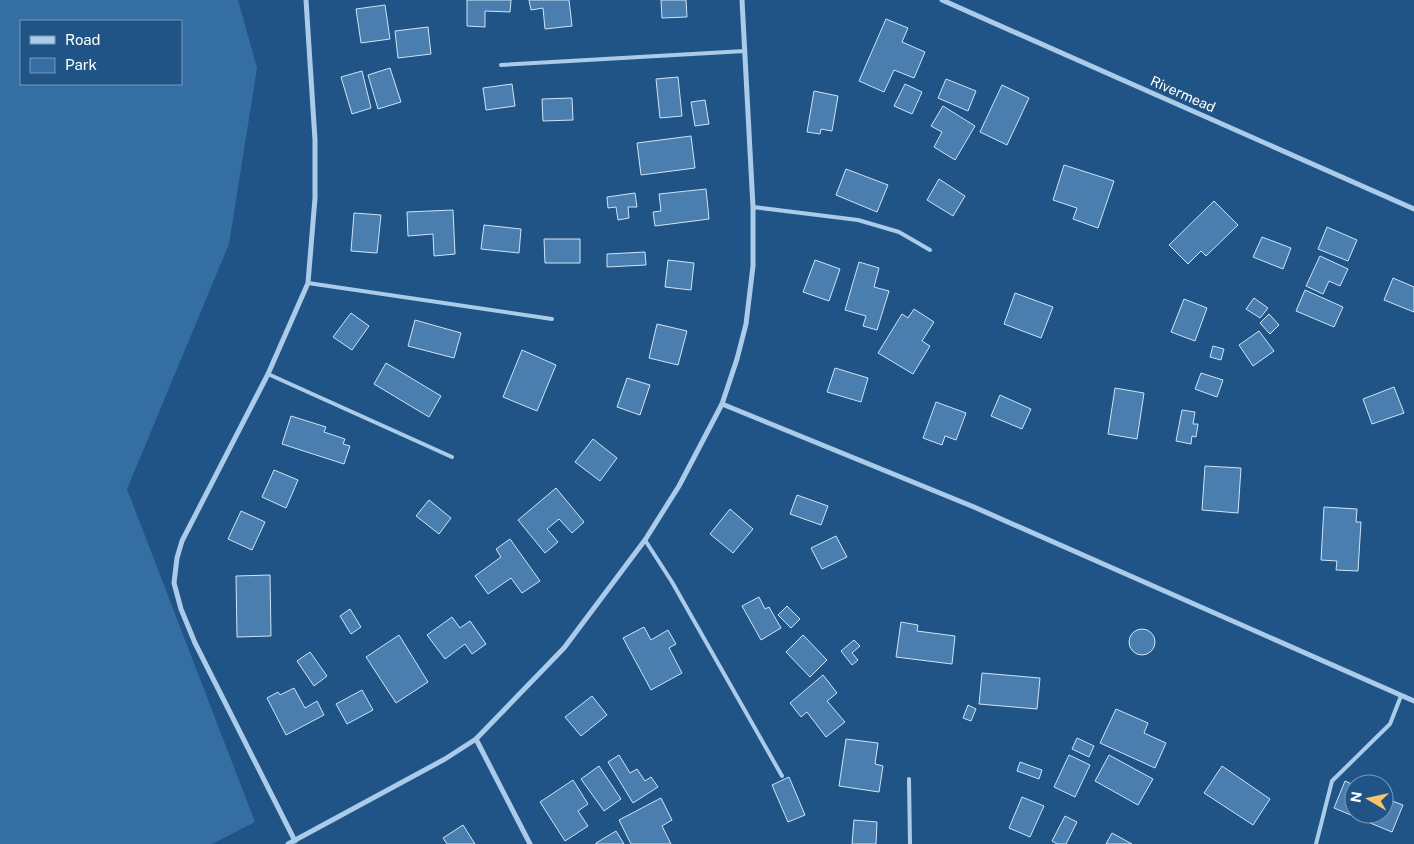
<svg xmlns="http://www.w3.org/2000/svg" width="1414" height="844" viewBox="0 0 1414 844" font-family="'Public Sans',sans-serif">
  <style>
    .green { fill: #346ea3; fill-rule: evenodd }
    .building { fill: #497eae; stroke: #cee4f7 }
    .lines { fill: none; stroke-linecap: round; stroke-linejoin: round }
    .lane { stroke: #aacbea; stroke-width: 4 }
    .street { stroke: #aacbea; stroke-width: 5 }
    .labels { text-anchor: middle; stroke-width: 5; stroke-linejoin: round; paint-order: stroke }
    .street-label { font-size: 14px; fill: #fff; stroke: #215486 }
  </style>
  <rect width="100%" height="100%" fill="#215486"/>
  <path class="green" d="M0,0H238L257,68L229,244L127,489L255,822L212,844H0ZM21,21H181V84H21Z"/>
  <g class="building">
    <polygon points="467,0 511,0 510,12 485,11 485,27 467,26"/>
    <polygon points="529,0 569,0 572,26 545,29 543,8 531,10"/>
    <polygon points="661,0 686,0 687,17 662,18"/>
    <polygon points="385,5 390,39 361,43 356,9"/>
    <polygon points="886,19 908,28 902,42 925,52 914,78 894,70 884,92 859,81"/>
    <polygon points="428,27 431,54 398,58 395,31"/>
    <polygon points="390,68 401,102 378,109 368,75"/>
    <polygon points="362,71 371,108 352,114 341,77"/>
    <polygon points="678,77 682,116 660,118 656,79"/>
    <polygon points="946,79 976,91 968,111 938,98"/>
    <polygon points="512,84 515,106 486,110 483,88"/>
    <polygon points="905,84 922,92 912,114 894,106"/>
    <polygon points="1002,85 1029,98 1007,145 980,132"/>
    <polygon points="814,91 838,96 832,131 821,129 820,134 807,132"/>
    <polygon points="572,98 573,120 543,121 542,99"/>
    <polygon points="705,100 709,124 695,126 691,102"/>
    <polygon points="943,106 975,126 955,160 934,147 942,132 931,126"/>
    <polygon points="691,136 695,168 641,175 637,143"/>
    <polygon points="1064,165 1114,181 1098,228 1073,219 1077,208 1053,200"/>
    <polygon points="846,169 888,185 877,212 836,195"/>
    <polygon points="939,179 965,196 953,216 927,200"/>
    <polygon points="706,189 709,219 655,226 653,212 661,211 659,194"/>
    <polygon points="635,193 637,207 628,207 629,218 618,220 616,207 608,208 607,197"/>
    <polygon points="1214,201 1238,225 1206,256 1201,251 1188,264 1169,245"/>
    <polygon points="453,210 455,254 434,256 433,234 408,236 407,212"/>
    <polygon points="354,213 381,215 377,253 351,251"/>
    <polygon points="484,225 521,229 519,253 481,249"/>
    <polygon points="1327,227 1357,240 1348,261 1318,249"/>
    <polygon points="1262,237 1291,248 1283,269 1253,257"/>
    <polygon points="544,239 580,239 580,263 545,263"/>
    <polygon points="645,252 646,265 607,267 607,254"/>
    <polygon points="1320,256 1348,269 1340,286 1329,281 1323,294 1306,286"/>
    <polygon points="668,260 694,263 691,290 665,287"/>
    <polygon points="815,260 840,269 829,301 803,292"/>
    <polygon points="859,262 879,268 874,287 889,291 877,330 863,326 866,316 845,310"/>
    <polygon points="1393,278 1414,287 1414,312 1384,300"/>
    <polygon points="1305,290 1343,307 1334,327 1296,311"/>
    <polygon points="1015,293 1053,307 1041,338 1004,324"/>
    <polygon points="1254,298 1268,308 1260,318 1246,309"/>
    <polygon points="1184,299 1207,308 1195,341 1171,332"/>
    <polygon points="914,309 934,322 922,341 930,346 913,374 878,353 902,314 908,318"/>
    <polygon points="351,313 369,326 352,350 333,337"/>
    <polygon points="1269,314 1279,325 1270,334 1260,323"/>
    <polygon points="415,320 461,333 454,358 408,346"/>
    <polygon points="657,324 687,331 678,365 649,358"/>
    <polygon points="1259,331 1274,351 1253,366 1239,345"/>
    <polygon points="1213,346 1224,349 1221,360 1210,357"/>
    <polygon points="522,350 556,365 537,411 503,397"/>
    <polygon points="386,363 441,396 429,417 374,384"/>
    <polygon points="835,368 868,378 861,402 827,392"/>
    <polygon points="1201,373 1223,380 1217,397 1195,389"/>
    <polygon points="627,378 650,385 640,415 617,407"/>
    <polygon points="1394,387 1404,413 1372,424 1363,399"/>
    <polygon points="1115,388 1144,393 1137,439 1108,434"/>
    <polygon points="1000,395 1031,409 1022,429 991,416"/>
    <polygon points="936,402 966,413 956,440 945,436 942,445 923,438"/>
    <polygon points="1182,410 1195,412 1193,424 1198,424 1196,437 1192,436 1191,444 1176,441"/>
    <polygon points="291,416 326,427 324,432 345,439 343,444 350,446 344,464 282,444"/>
    <polygon points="593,439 617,458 600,481 575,462"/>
    <polygon points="1205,466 1241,468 1238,513 1202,510"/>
    <polygon points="274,470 298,480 286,508 262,497"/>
    <polygon points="556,488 584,522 572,533 559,519 547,529 558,542 545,553 518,520"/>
    <polygon points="797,495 828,506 821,525 790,514"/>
    <polygon points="429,500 451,518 439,534 416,516"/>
    <polygon points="1324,507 1357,509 1356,522 1361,522 1358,571 1336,570 1337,561 1321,560"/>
    <polygon points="730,509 753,529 733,553 710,534"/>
    <polygon points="241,511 265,522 252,550 228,539"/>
    <polygon points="836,536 847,557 822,569 811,548"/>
    <polygon points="510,539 540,581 522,593 511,578 488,594 475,576 501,557 496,549"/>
    <polygon points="270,575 271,636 237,637 236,576"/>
    <polygon points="759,597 765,609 769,607 781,628 761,640 742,606"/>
    <polygon points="787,606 800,619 791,628 778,615"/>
    <polygon points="350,609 361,627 351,634 340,616"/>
    <polygon points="452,617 460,628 470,621 486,644 472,654 465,644 445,659 427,635"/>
    <polygon points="901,622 918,625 917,631 955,636 952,664 896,657"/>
    <polygon points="644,627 651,640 668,630 676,644 669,648 682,673 651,690 623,638"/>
    <circle cx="1142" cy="642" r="13"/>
    <polygon points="399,635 428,682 396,703 366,657"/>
    <polygon points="803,635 827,660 810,677 786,652"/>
    <polygon points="854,640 860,646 852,653 858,660 852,665 841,651"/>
    <polygon points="310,652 327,676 314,686 297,661"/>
    <polygon points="982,673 1040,678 1037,709 979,704"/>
    <polygon points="823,675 837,693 827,701 845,722 826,737 807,712 801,717 790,703"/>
    <polygon points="294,688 305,708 317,701 324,715 286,735 267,698 278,692 280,695"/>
    <polygon points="362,690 373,710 347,724 336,704"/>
    <polygon points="592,696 607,715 581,736 565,717"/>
    <polygon points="968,705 976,709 971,721 963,718"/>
    <polygon points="1116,709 1148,723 1144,733 1166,743 1155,768 1100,743"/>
    <polygon points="1077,738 1094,746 1089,757 1072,749"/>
    <polygon points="846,739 878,743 875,764 883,766 879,792 839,786"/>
    <polygon points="619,755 630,773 637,769 645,781 651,777 658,787 633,803 608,762"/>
    <polygon points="1069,755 1090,765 1075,797 1054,787"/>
    <polygon points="1109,755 1153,779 1138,805 1095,781"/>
    <polygon points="1020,762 1042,770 1039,779 1017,771"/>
    <polygon points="599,766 621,799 604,811 581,779"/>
    <polygon points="1222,766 1270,799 1253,825 1204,793"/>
    <polygon points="789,777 805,815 788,822 772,785"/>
    <polygon points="573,780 588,804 578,811 588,826 565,841 540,802"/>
    <polygon points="1345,781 1354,785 1354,814 1384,814 1384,798 1403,805 1392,832 1334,808"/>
    <polygon points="1022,797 1044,806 1030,837 1009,828"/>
    <polygon points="661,798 672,820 662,826 671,844 631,844 619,820"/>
    <polygon points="1065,816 1077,822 1066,844 1057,844 1052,841"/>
    <polygon points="854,820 877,822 876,844 852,844"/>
    <polygon points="463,825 475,844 447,844 443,838"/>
    <polygon points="616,831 624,844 596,844 596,843"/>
    <polygon points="1112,833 1132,844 1106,844"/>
  </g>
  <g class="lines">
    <g class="lane">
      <polyline points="501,65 745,51"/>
      <polyline points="753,207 858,220 899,232 930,250"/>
      <polyline points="308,283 552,319"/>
      <polyline points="268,374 452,457"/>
      <polyline points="645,540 672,582 782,776"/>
      <polyline points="909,779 910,844"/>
      <polyline points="1316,844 1332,781 1390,724 1401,696"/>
    </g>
    <g class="street">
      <polyline points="942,0 1414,209"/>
      <polyline points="722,404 974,507 1414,701"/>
      <polyline points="476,739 530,844"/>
      <polyline points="295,841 195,643 181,609 174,583 177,558 182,541 268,374 308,283 315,198 315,140 306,0"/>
      <polyline points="288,844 445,759 476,739 564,648 645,540 679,486 722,404 737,359 746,324 753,266 753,207 742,0"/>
    </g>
  </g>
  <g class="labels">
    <g class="street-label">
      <text transform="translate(1183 94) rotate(24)" y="5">Rivermead</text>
    </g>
  </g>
  <rect x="20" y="20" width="162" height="65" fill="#215486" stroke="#7a98b6"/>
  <rect x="30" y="36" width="25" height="8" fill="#aacbea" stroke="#7a98b6"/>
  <text x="65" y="45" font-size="15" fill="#ffffff">Road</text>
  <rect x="30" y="58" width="25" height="15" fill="#346ea3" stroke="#7a98b6"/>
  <text x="65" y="70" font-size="15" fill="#ffffff">Park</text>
  <g transform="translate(1369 799) rotate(279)"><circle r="24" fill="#215486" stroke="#7a98b6"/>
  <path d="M0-4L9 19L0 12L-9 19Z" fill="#f7c56b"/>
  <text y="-8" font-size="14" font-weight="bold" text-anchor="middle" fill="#ffffff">N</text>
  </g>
</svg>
